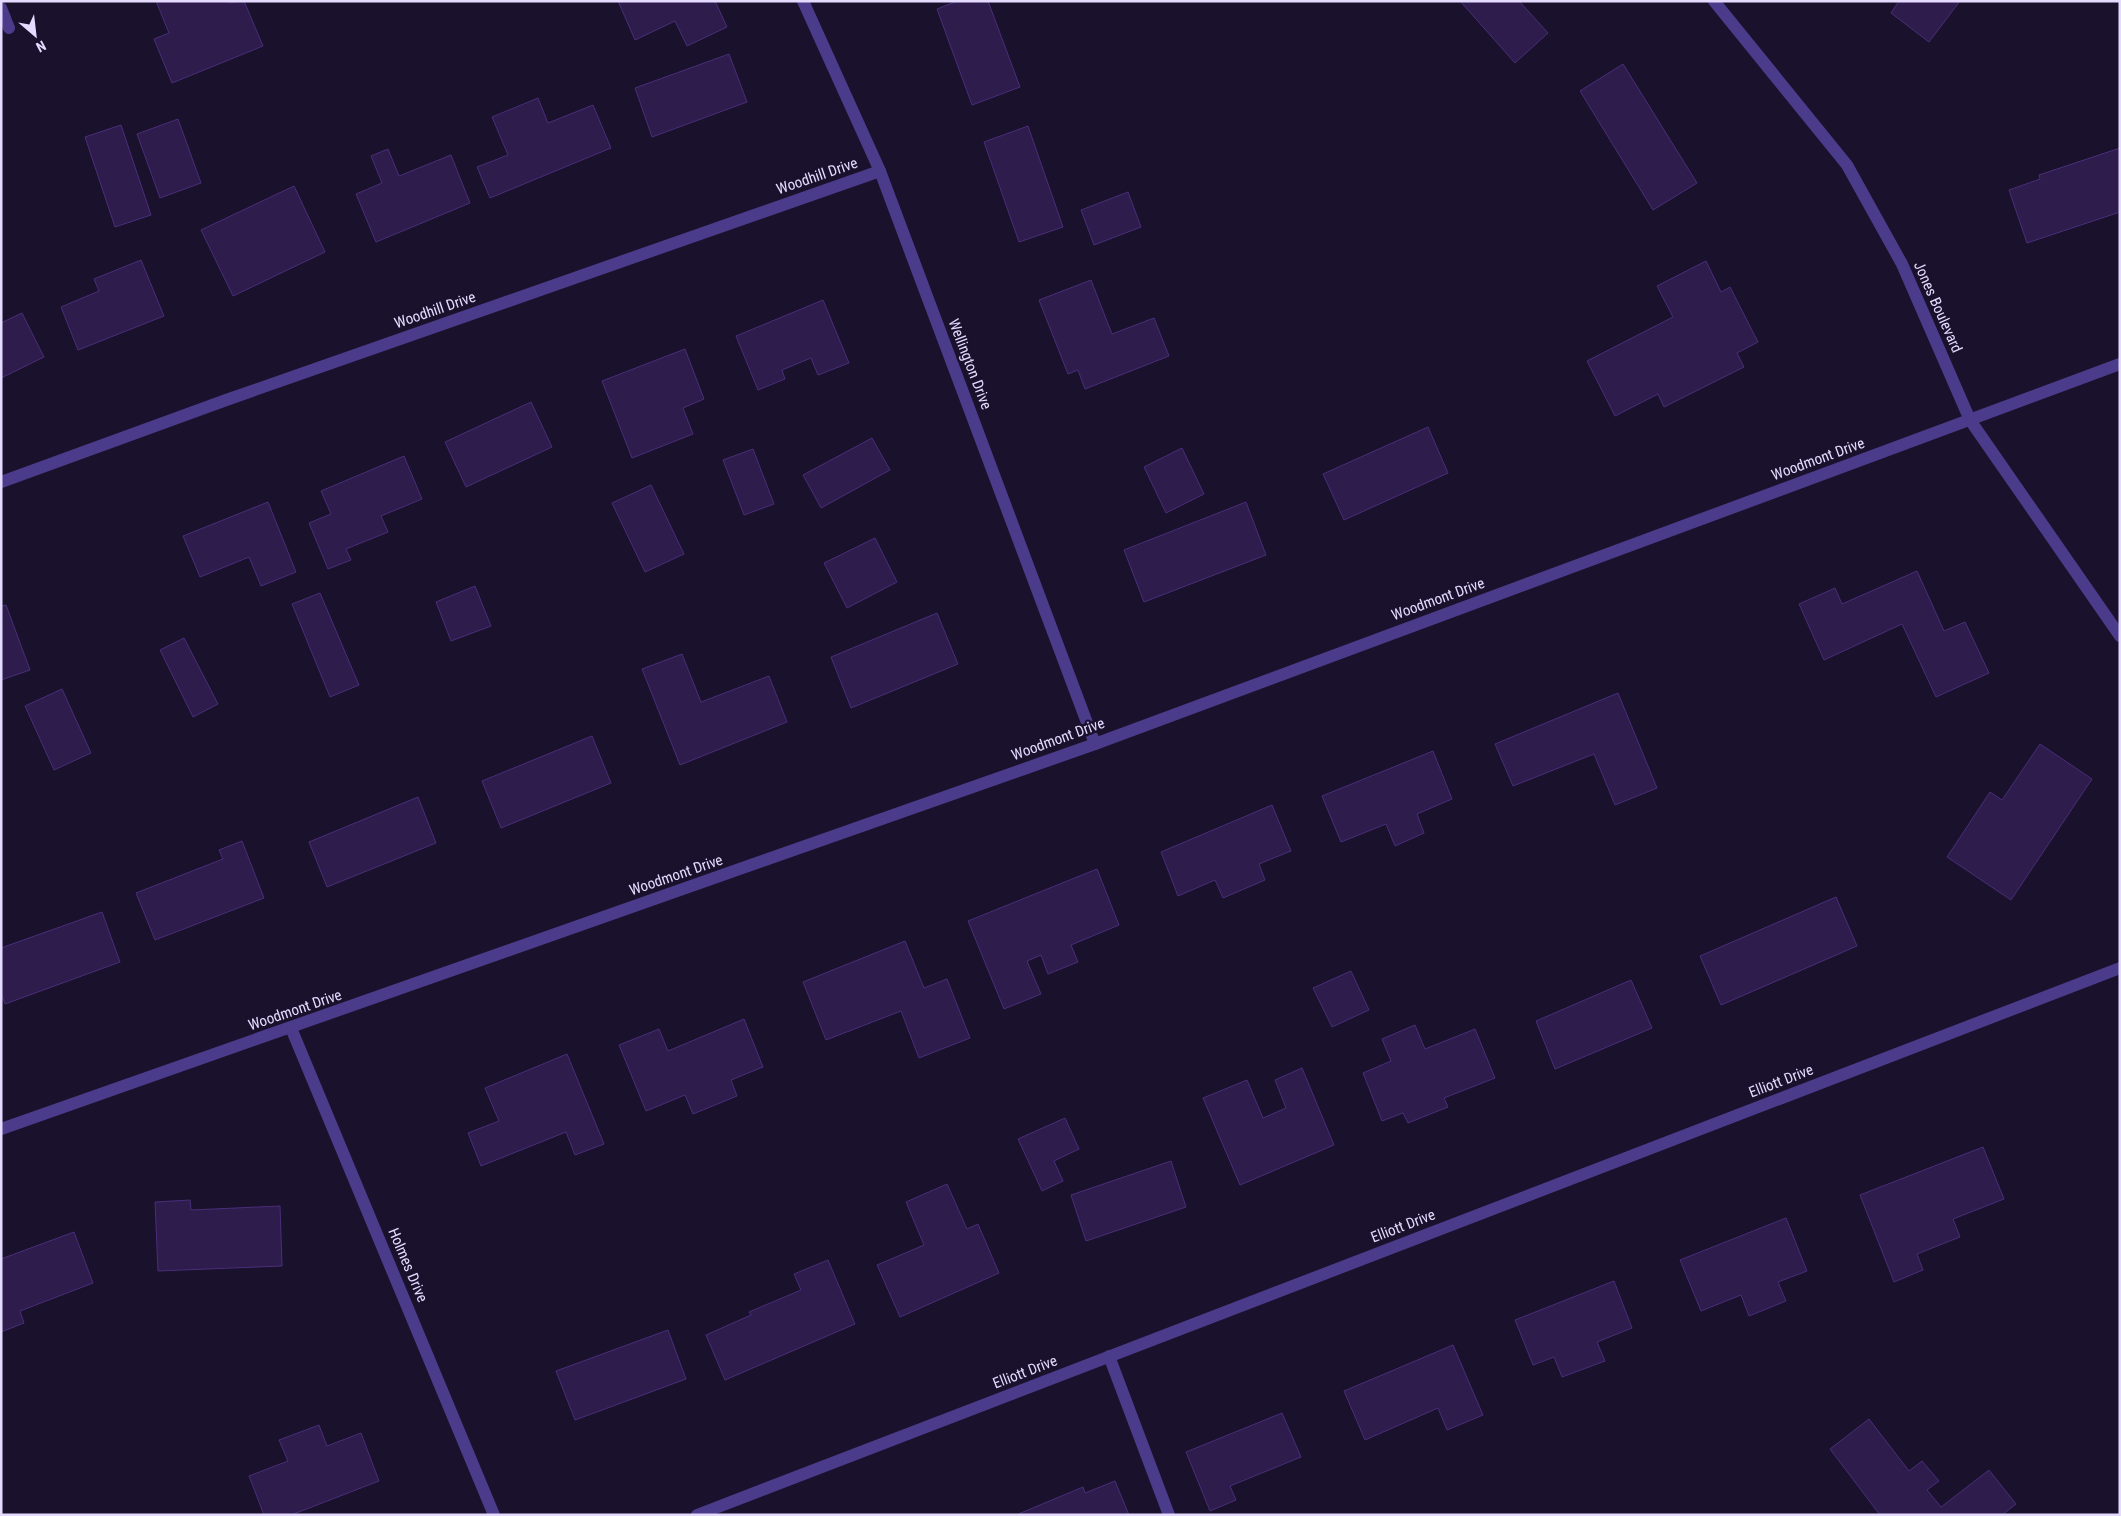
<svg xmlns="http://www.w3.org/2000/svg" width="2121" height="1516" viewBox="0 0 2121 1516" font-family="'Roboto Condensed',sans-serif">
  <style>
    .building { fill: #2e1c4d; stroke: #492e79 }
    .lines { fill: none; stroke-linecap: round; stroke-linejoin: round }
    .minor { stroke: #4b3b8b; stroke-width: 12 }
    .labels { text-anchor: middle; stroke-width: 5; stroke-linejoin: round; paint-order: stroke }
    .street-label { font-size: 15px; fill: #e5dbff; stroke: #1a112c }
  </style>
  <rect width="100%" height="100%" fill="#1a112c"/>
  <g class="building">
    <polygon points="156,1 228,1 229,3 244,1 263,46 172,83 154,39 169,33"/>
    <polygon points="618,1 715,1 727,27 687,46 675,21 635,40"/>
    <polygon points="957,1 988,1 1020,87 972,105 937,9"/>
    <polygon points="1460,1 1519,1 1548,33 1515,63"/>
    <polygon points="1899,1 1960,1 1929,42 1891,13"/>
    <polygon points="729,54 747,102 652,137 635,88"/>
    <polygon points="1623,64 1697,183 1653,210 1580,91"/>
    <polygon points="538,98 548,123 593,105 611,148 490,198 477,167 508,155 492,117"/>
    <polygon points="178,119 201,183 160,198 137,134"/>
    <polygon points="121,125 151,215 115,227 85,137"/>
    <polygon points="1028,126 1063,227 1019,242 984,142"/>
    <polygon points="2120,148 2120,212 2027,243 2009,190 2040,179 2039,175"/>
    <polygon points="388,149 399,176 451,155 470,203 376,242 356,194 382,183 371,156"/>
    <polygon points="294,186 325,252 233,296 201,230"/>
    <polygon points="1128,192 1141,227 1094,245 1081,210"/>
    <polygon points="141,260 164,316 78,350 61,307 99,291 94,279"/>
    <polygon points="1706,261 1721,292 1730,287 1758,342 1737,353 1744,367 1664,407 1658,394 1615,416 1587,361 1673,317 1657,286"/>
    <polygon points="1091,280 1112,334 1154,318 1169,356 1085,389 1078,370 1068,374 1039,300"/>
    <polygon points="823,300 849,363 818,375 811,358 782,370 785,379 758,390 736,336"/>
    <polygon points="22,313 44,357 1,378 1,323"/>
    <polygon points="685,349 704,399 683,408 693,434 632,458 602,381"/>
    <polygon points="531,402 552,447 466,487 445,442"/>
    <polygon points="1428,427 1448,473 1344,520 1323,474"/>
    <polygon points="872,438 890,470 821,508 803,475"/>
    <polygon points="1182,448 1204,494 1166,513 1144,467"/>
    <polygon points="753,449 774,504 744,515 723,460"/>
    <polygon points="404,456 422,499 381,516 388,532 346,549 351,560 328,569 309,523 331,514 321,491"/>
    <polygon points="651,485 684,554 645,572 612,503"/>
    <polygon points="268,502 296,572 261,586 249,557 200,577 183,536"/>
    <polygon points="1246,502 1266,555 1144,602 1124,550"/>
    <polygon points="875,538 897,582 847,608 824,563"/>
    <polygon points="1917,571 1944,631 1965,622 1989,673 1936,697 1902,624 1824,660 1799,604 1835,588 1842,604"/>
    <polygon points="475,586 491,626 451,641 436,602"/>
    <polygon points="320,593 359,685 330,697 292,604"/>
    <polygon points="6,605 30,670 1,680 1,606"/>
    <polygon points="937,613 958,664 851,708 831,657"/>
    <polygon points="184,638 218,704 193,717 160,650"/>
    <polygon points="682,654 701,702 769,676 787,722 680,765 642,669"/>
    <polygon points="62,689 91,753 54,770 25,706"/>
    <polygon points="1618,693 1657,788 1615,805 1594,754 1513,786 1495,744"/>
    <polygon points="592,736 611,783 501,828 482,781"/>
    <polygon points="2040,744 2092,779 2011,900 1947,857 1990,792 2002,800"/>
    <polygon points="1433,751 1452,799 1417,814 1424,833 1395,846 1386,824 1341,842 1322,796"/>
    <polygon points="418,797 436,843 327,887 309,842"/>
    <polygon points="1272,805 1291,851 1259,864 1265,880 1223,898 1215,880 1178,896 1161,852"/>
    <polygon points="242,841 264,898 155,940 136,893 223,859 219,850"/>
    <polygon points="1097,869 1119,925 1071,945 1078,962 1048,974 1041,955 1027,961 1041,994 1004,1009 968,921"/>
    <polygon points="1836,897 1857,946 1721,1005 1700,956"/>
    <polygon points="102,912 120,962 5,1004 1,993 1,948"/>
    <polygon points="905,941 924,988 947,979 970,1038 919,1058 901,1011 826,1040 803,982"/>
    <polygon points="1351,971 1369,1010 1332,1027 1313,988"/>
    <polygon points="1631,980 1652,1028 1555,1069 1536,1021"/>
    <polygon points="744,1019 763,1067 731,1080 737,1096 693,1114 685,1095 646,1111 619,1045 659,1029 668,1051"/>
    <polygon points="1415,1025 1425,1049 1475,1029 1495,1078 1444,1098 1448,1107 1408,1123 1403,1113 1382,1121 1363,1073 1391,1061 1382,1039"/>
    <polygon points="567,1054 604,1144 575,1155 566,1132 481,1166 468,1133 499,1121 485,1088"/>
    <polygon points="1302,1068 1334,1145 1240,1185 1203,1098 1247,1080 1263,1118 1286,1108 1275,1080"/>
    <polygon points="1065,1118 1079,1149 1054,1161 1063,1181 1042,1191 1018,1139"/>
    <polygon points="1983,1147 2004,1199 1953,1219 1960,1237 1917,1254 1923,1270 1894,1282 1860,1195"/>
    <polygon points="1171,1161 1186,1207 1086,1241 1071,1195"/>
    <polygon points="947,1184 967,1229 978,1224 999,1273 900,1317 877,1265 924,1245 906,1202"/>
    <polygon points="190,1200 191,1210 280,1206 282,1266 158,1271 155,1202"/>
    <polygon points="1786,1218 1807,1271 1778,1282 1786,1301 1749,1316 1741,1295 1701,1311 1680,1260"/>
    <polygon points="74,1232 93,1283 20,1311 24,1323 1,1332 1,1259"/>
    <polygon points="828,1260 855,1324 725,1380 706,1335 751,1315 749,1312 801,1290 794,1274"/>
    <polygon points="1614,1281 1632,1328 1597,1342 1605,1361 1562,1377 1554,1357 1533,1365 1515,1320"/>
    <polygon points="668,1330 686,1379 575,1420 556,1371"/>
    <polygon points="1453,1345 1483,1415 1447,1430 1438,1408 1365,1440 1344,1391"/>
    <polygon points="1282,1413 1301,1457 1230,1486 1236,1500 1210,1511 1186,1452"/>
    <polygon points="1869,1419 1909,1471 1922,1461 1939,1481 1927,1490 1941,1507 1989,1470 2016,1504 2002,1515 1880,1515 1830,1449"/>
    <polygon points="319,1425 327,1446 361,1433 379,1481 291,1515 264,1515 249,1476 288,1461 279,1440"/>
    <polygon points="1115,1481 1129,1515 1016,1515 1083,1487 1085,1493"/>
  </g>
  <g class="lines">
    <g class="minor">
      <polyline points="803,1 880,171 1095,744"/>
      <polyline points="1714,1 1847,165 1902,264 1970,420 2120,636"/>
      <polyline points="1,8 9,28"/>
      <polyline points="1,482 229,399 880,171"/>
      <polyline points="291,1028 494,1515"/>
      <polyline points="1,1129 1095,744 2120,364"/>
      <polyline points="1109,1356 1169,1515"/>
      <polyline points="697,1515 2120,968"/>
    </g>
  </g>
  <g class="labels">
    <g class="street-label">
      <text transform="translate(817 176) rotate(-19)" y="5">Woodhill Drive</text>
      <text transform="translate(1938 307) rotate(66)" y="5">Jones Boulevard</text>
      <text transform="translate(435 310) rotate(-19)" y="5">Woodhill Drive</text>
      <text transform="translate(970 364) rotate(69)" y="5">Wellington Drive</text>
      <text transform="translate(1818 459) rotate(-20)" y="5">Woodmont Drive</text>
      <text transform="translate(1438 599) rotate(-20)" y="5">Woodmont Drive</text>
      <text transform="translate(1058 739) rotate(-20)" y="5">Woodmont Drive</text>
      <text transform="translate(676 875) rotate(-19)" y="5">Woodmont Drive</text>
      <text transform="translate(295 1010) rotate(-19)" y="5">Woodmont Drive</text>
      <text transform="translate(1781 1081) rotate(-21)" y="5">Elliott Drive</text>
      <text transform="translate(1403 1226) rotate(-21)" y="5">Elliott Drive</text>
      <text transform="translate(408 1265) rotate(67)" y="5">Holmes Drive</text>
      <text transform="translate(1025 1372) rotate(-21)" y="5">Elliott Drive</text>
    </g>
  </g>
  <rect width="2121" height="1516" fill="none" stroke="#e5dbff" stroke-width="5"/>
  <g transform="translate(35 35) rotate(152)" stroke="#1a112c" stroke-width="4" paint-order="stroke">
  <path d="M0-4L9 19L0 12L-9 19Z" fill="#e5dbff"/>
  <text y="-8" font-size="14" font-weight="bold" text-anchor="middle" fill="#e5dbff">N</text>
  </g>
</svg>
